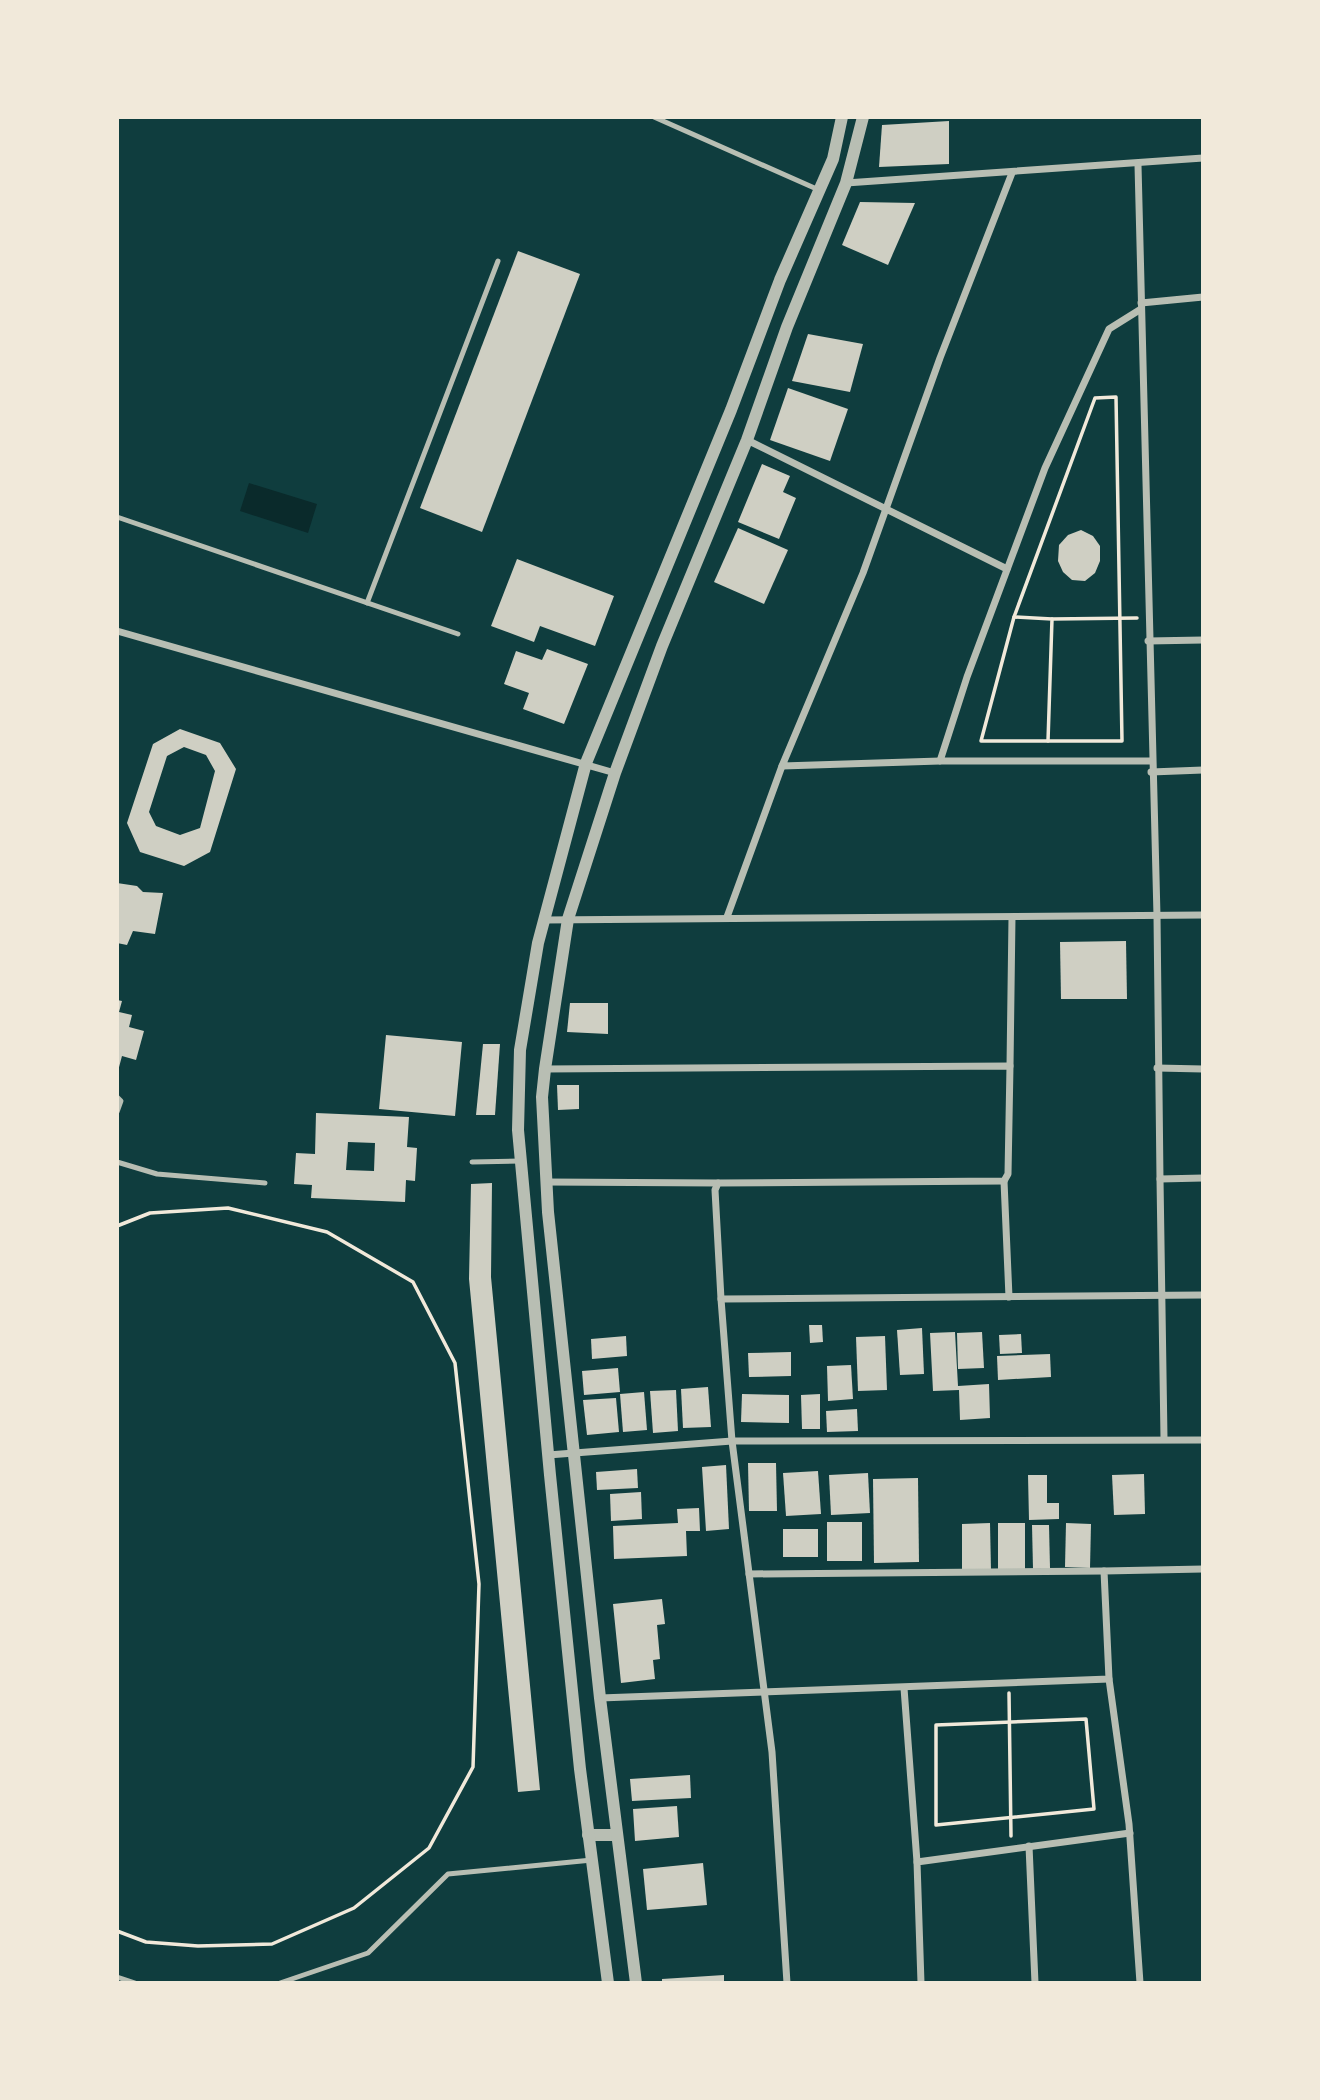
<svg xmlns="http://www.w3.org/2000/svg" width="1320" height="2100" viewBox="0 0 1320 2100" font-family="Inter,sans-serif">
  <style>
    .water { fill: #0a2a2b }
    .building { fill: #cfcfc3; fill-rule: evenodd }
    .lines { fill: none; stroke-linecap: round; stroke-linejoin: round }
    .path { stroke: #f1e9da; stroke-width: 3.5 }
    .service { stroke: #b8beb3; stroke-width: 5 }
    .minor { stroke: #b8beb3; stroke-width: 7 }
    .tertiary { stroke: #b8beb3; stroke-width: 12 }
  </style>
  <rect width="100%" height="100%" fill="#0f3d3e"/>
  <polygon class="water" points="249,483 317,504 308,533 240,511"/>
  <g class="building">
    <polygon points="949,121 949,164 879,167 882,125"/>
    <polygon points="860,202 915,203 888,265 842,245"/>
    <polygon points="518,251 580,274 482,532 420,508"/>
    <polygon points="808,334 863,344 850,392 792,381"/>
    <polygon points="788,388 848,409 830,461 770,440"/>
    <polygon points="762,464 790,476 783,492 796,498 779,539 738,522"/>
    <polygon points="738,528 788,550 764,604 714,582"/>
    <polygon points="1081,530 1093,536 1100,546 1100,561 1095,573 1085,581 1072,580 1063,572 1058,561 1059,545 1068,535"/>
    <polygon points="517,559 614,596 595,646 540,626 534,642 491,626"/>
    <polygon points="547,649 588,664 564,724 523,709 529,693 504,684 516,651 542,660"/>
    <path d="M180,729L220,743L236,769L210,852L184,866L140,852L127,823L153,744ZM184,747L206,755L215,771L200,828L180,835L156,826L149,812L167,756Z"/>
    <polygon points="117,883 137,886 143,892 163,893 155,934 133,931 127,945 117,943"/>
    <polygon points="1126,941 1127,999 1061,999 1060,942"/>
    <polygon points="117,1000 122,1001 119,1012 132,1015 129,1027 144,1031 136,1060 122,1056 118,1071"/>
    <polygon points="570,1003 608,1003 608,1034 567,1032"/>
    <polygon points="386,1035 462,1042 455,1116 379,1109"/>
    <polygon points="483,1044 500,1044 495,1115 476,1115"/>
    <polygon points="557,1085 579,1085 579,1109 558,1110"/>
    <path d="M316,1113L409,1117L407,1147L417,1148L415,1181L406,1180L405,1202L311,1198L312,1185L294,1184L296,1153L315,1154ZM348,1142L375,1143L374,1171L346,1170Z"/>
    <polygon points="492,1183 491,1277 540,1790 518,1792 469,1279 471,1184"/>
    <polygon points="809,1325 822,1325 823,1342 810,1343"/>
    <polygon points="922,1328 924,1374 900,1375 897,1330"/>
    <polygon points="955,1332 958,1386 989,1384 990,1418 960,1420 959,1390 933,1391 930,1333"/>
    <polygon points="982,1332 984,1368 958,1369 957,1333"/>
    <polygon points="1021,1334 1022,1353 1000,1354 999,1335"/>
    <polygon points="626,1336 627,1356 592,1359 591,1339"/>
    <polygon points="885,1336 887,1390 858,1391 856,1337"/>
    <polygon points="791,1352 791,1376 749,1377 748,1353"/>
    <polygon points="1050,1354 1051,1377 998,1380 997,1356"/>
    <polygon points="851,1365 853,1399 828,1401 827,1366"/>
    <polygon points="618,1368 620,1392 584,1395 582,1371"/>
    <polygon points="708,1387 711,1427 683,1428 681,1389"/>
    <polygon points="676,1390 678,1431 653,1433 650,1391"/>
    <polygon points="644,1392 647,1430 623,1432 620,1394"/>
    <polygon points="742,1394 789,1395 789,1423 741,1422"/>
    <polygon points="820,1394 820,1429 802,1429 801,1395"/>
    <polygon points="616,1398 619,1432 587,1435 583,1400"/>
    <polygon points="857,1409 858,1431 827,1432 826,1411"/>
    <polygon points="748,1463 776,1463 777,1511 749,1511"/>
    <polygon points="726,1465 729,1529 706,1531 702,1467"/>
    <polygon points="637,1469 638,1488 597,1490 596,1472"/>
    <polygon points="818,1471 821,1514 786,1516 783,1473"/>
    <polygon points="868,1473 870,1513 831,1515 829,1475"/>
    <polygon points="1144,1474 1145,1514 1114,1515 1112,1475"/>
    <polygon points="1028,1475 1047,1475 1047,1503 1059,1503 1059,1519 1029,1520"/>
    <polygon points="918,1478 919,1562 874,1563 873,1479"/>
    <polygon points="641,1492 642,1519 611,1521 610,1494"/>
    <polygon points="699,1508 700,1531 686,1531 687,1556 614,1559 613,1526 678,1523 677,1509"/>
    <rect x="827" y="1522" width="35" height="39"/>
    <polygon points="990,1523 991,1570 962,1571 962,1524"/>
    <rect x="998" y="1523" width="27" height="46"/>
    <polygon points="1066,1523 1091,1524 1090,1568 1065,1567"/>
    <polygon points="1032,1525 1049,1525 1050,1568 1033,1569"/>
    <rect x="783" y="1529" width="35" height="28"/>
    <polygon points="662,1599 665,1624 657,1625 660,1659 653,1660 655,1679 621,1683 613,1604"/>
    <polygon points="690,1775 691,1798 632,1801 630,1779"/>
    <polygon points="677,1806 679,1837 635,1841 633,1809"/>
    <polygon points="703,1863 707,1905 647,1910 643,1869"/>
    <polygon points="724,1975 724,1983 662,1983 662,1979"/>
  </g>
  <g class="lines">
    <g class="path">
      <polygon points="1116,397 1122,741 981,741 1014,617 1095,398"/>
      <polyline points="1014,617 1052,619 1048,741"/>
      <polyline points="1052,619 1137,618"/>
      <polyline points="117,1226 150,1213 228,1208 327,1232 413,1282 455,1363 479,1584 473,1767 429,1848 354,1908 272,1944 198,1946 146,1942 117,1931"/>
      <polyline points="1009,1693 1011,1836"/>
      <polygon points="1086,1719 1094,1809 936,1825 936,1725"/>
    </g>
    <g class="service">
      <polyline points="654,117 819,190"/>
      <polyline points="117,517 458,634"/>
      <polyline points="367,603 498,261"/>
      <polyline points="117,1097 121,1101 117,1112"/>
      <polyline points="117,1162 157,1174 265,1183"/>
      <polyline points="472,1162 521,1161"/>
      <polyline points="117,1977 135,1983"/>
      <polyline points="280,1983 368,1953 448,1874 592,1860"/>
    </g>
    <g class="minor">
      <polyline points="1138,165 1157,916 1160,1179 1203,1178"/>
      <polyline points="846,183 1203,158"/>
      <polyline points="1141,303 1203,297"/>
      <polyline points="1141,309 1109,329 1045,468 967,677 940,761 1151,761"/>
      <polyline points="747,440 1007,569"/>
      <polyline points="117,631 615,773"/>
      <polyline points="1148,641 1203,640"/>
      <polyline points="940,761 782,766 863,573 940,358 1012,173"/>
      <polyline points="1151,772 1203,770"/>
      <polyline points="727,917 782,766"/>
      <polyline points="545,920 1203,915"/>
      <polyline points="1010,1066 1012,917"/>
      <polyline points="1157,1068 1203,1069"/>
      <polyline points="545,1069 1010,1066 1008,1174 1004,1181 718,1183 715,1190 721,1299 1203,1295"/>
      <polyline points="1160,1179 1164,1438"/>
      <polyline points="1004,1181 1009,1297"/>
      <polyline points="546,1182 718,1183"/>
      <polyline points="721,1299 732,1441 772,1752 787,1983"/>
      <polyline points="548,1455 732,1441 1203,1440"/>
      <polyline points="749,1574 1104,1571"/>
      <polyline points="1109,1679 1129,1824 1140,1983"/>
      <polyline points="904,1688 917,1862"/>
      <polyline points="600,1698 1109,1679 1104,1571 1203,1569"/>
      <polyline points="1029,1846 1035,1983"/>
      <polyline points="921,1983 917,1862 1130,1833"/>
    </g>
    <g class="tertiary">
      <polyline points="588,1835 616,1835"/>
      <polyline points="608,1983 580,1769 550,1475 518,1130 520,1050 538,943 586,763 731,410 780,280 833,159 842,117"/>
      <polyline points="636,1983 600,1698 548,1212 542,1097 545,1069 568,919 615,773 662,646 747,440 787,327 846,183 863,117"/>
    </g>
  </g>
  <rect width="1320" height="2100" fill="none" stroke="#f1e9da" stroke-width="238"/>
</svg>
